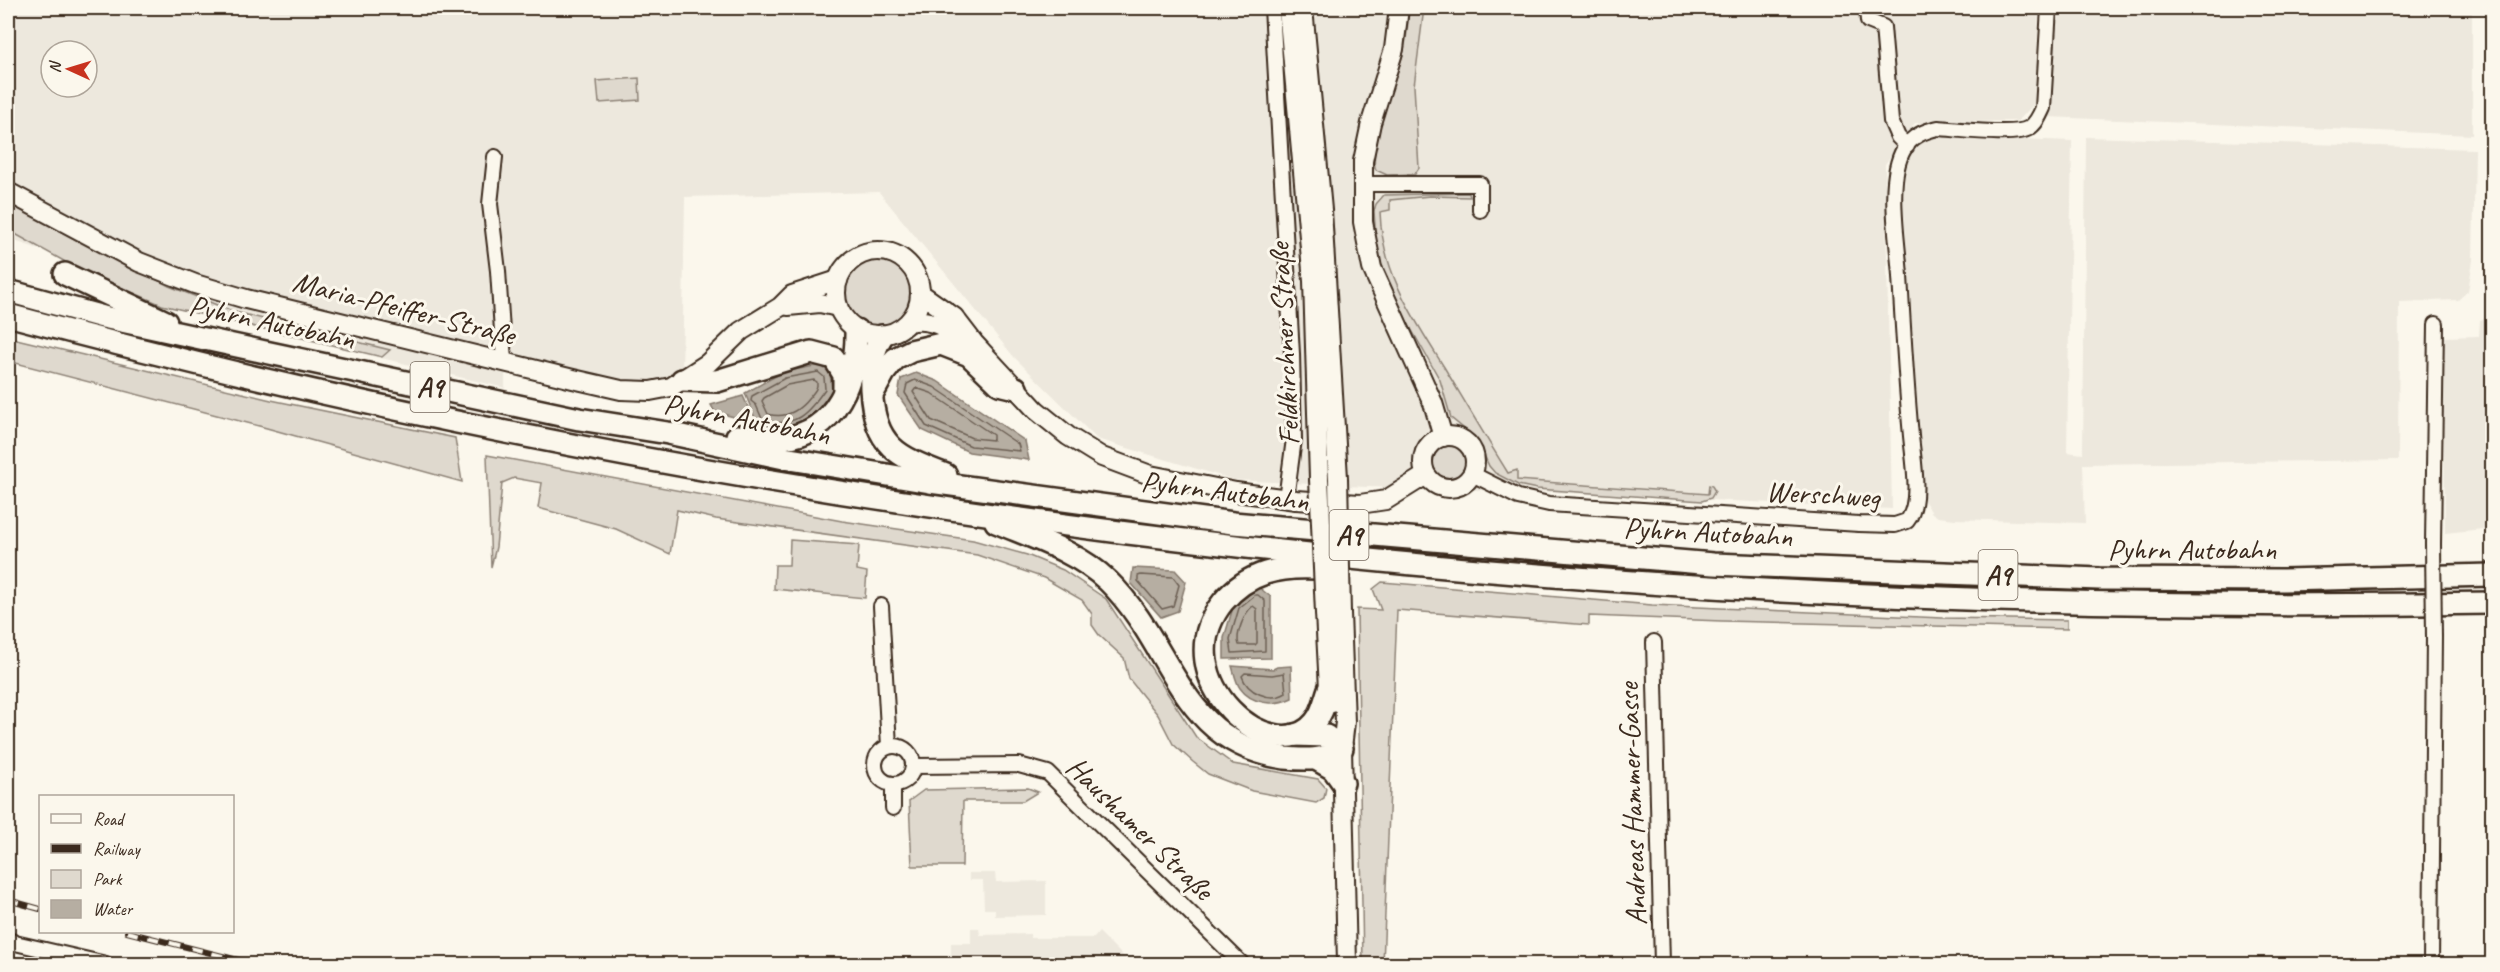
<svg xmlns="http://www.w3.org/2000/svg" width="2500" height="972" viewBox="0 0 2500 972" font-family="Caveat,sans-serif">
  <style>
    .built { fill: #ede8dd; fill-rule: evenodd }
    .green { fill: #dfd9ce; stroke: #8d8276; stroke-width: 1.5 }
    .water { fill: #b6aea2; stroke: #85796d; stroke-width: 1.5 }
    .lines { fill: none; stroke-linecap: round; stroke-linejoin: round }
    .shore { stroke: #6c5f53; stroke-width: 1.5 }
    .minor-casing { stroke: #3b2a1e; stroke-width: 18 }
    .major-casing { stroke: #3b2a1e; stroke-width: 22 }
    .highway-casing { stroke: #3b2a1e; stroke-width: 26 }
    .minor { stroke: #fbf7ec; stroke-width: 14 }
    .major { stroke: #fbf7ec; stroke-width: 18 }
    .highway { stroke: #fbf7ec; stroke-width: 21 }
    .rail-casing { stroke: #3b2a1e; stroke-width: 6 }
    .rail { stroke: #fbf7ec; stroke-width: 4; stroke-dasharray: 11; stroke-linecap: butt }
    .minor-bridge-casing { stroke: #3b2a1e; stroke-width: 18; stroke-linecap: butt }
    .major-bridge-casing { stroke: #3b2a1e; stroke-width: 22; stroke-linecap: butt }
    .minor-bridge { stroke: #fbf7ec; stroke-width: 14 }
    .major-bridge { stroke: #fbf7ec; stroke-width: 18 }
    .labels { text-anchor: middle; stroke-width: 6; stroke-linejoin: round; paint-order: stroke }
    .shield { fill: #fbf7ec; stroke: #75685c; stroke-width: 1.5 }
    .shield-label { font-size: 28px; font-weight: bold; fill: #3b2a1e }
    .street-label { font-size: 30px; fill: #3b2a1e; stroke: #fbf7ec }
  </style>
  <rect width="100%" height="100%" fill="#fbf7ec"/>
  <filter id="ink" filterUnits="userSpaceOnUse"><feTurbulence type="fractalNoise" baseFrequency=".0167" numOctaves="2"/><feDisplacementMap in="SourceGraphic" scale="12" xChannelSelector="R" yChannelSelector="G"/><feConvolveMatrix kernelMatrix="1 2 1 2 8 2 1 2 1" color-interpolation-filters="sRGB"/></filter>
  <g filter="url(#ink)">
    <g class="built">
      <path d="M8,8H2039L2035,103L2018,121L1915,123L1885,164L1892,509L1553,492L1367,487L1234,480L1097,439L1014,357L879,192L685,197L682,380L661,390L505,362V388L162,305L80,270L61,256L8,239ZM51,51H87V87H51Z"/>
      <polygon points="2053,8 2472,8 2472,135 2047,117"/>
      <polygon points="1939,136 2072,141 2067,452 2083,454 2086,137 2475,149 2473,260 2468,291 2458,300 2399,302 2398,460 2083,464 2085,523 1955,519 1938,517 1932,513 1924,500 1903,199 1906,168 1911,154 1923,141"/>
      <polygon points="2492,318 2492,528 2445,533 2443,337 2479,336 2480,320"/>
      <polygon points="969,873 995,873 996,882 1046,881 1046,915 995,916 995,909 984,909 983,880 969,880"/>
      <polygon points="971,928 979,928 980,935 1030,934 1030,938 1094,938 1099,932 1129,962 1127,964 962,964 962,961 951,961 951,943 971,943"/>
    </g>
    <g class="green">
      <path d="M1409,8H1424L1414,86L1419,168L1415,174L1387,175L1376,170C1367,152 1397,77 1403,54C1407,39 1408,23 1409,8Z"/>
      <polygon points="639,78 640,100 599,103 597,81"/>
      <path d="M1469,193L1470,197L1430,196L1390,200V210L1380,212C1382,273 1413,317 1444,367C1465,402 1486,438 1508,473L1517,470V480L1708,494L1709,485L1712,486L1715,491L1711,498L1702,501L1537,489L1518,485L1495,473L1489,466L1480,446L1474,437L1451,418L1440,380L1401,311L1388,285L1380,260L1376,242L1374,211L1376,204L1384,195Z"/>
      <polygon points="8,201 169,286 235,312 390,350 382,357 162,305 80,270 8,230"/>
      <circle cx="878" cy="293" r="35"/>
      <polygon points="8,337 271,400 455,438 462,482 263,427 8,361"/>
      <circle cx="1449" cy="462" r="18"/>
      <polygon points="487,455 842,521 973,540 1027,555 1063,570 1106,599 1196,737 1233,764 1318,779 1326,788 1324,798 1316,803 1252,791 1208,774 1193,762 1173,744 1158,715 1129,679 1124,658 1099,635 1092,625 1092,614 1082,600 1044,578 977,555 716,519 677,510 670,554 616,529 538,508 542,483 514,478 502,483 496,547 491,567"/>
      <polygon points="790,540 859,545 857,570 867,572 865,598 774,589 775,565 789,565"/>
      <polygon points="1382,582 1652,605 1942,618 2067,620 2067,629 1722,621 1589,616 1589,625 1397,610 1383,964 1363,964 1357,609 1381,610 1373,589"/>
      <polygon points="1028,788 1038,792 1023,801 963,801 962,866 912,866 909,801 924,790"/>
    </g>
    <g class="water">
      <path d="M820,365L830,373L832,391C804,427 805,428 759,428L745,393L783,372Z"/>
      <polygon points="916,373 937,381 1025,441 1029,460 969,452 922,430 898,395 901,379"/>
      <polygon points="743,396 748,407 746,420 715,412 711,405"/>
      <polygon points="1133,568 1175,570 1186,582 1178,611 1161,617 1131,583"/>
      <polygon points="1257,586 1271,597 1271,658 1224,659 1224,638 1234,604"/>
      <path d="M1232,666L1273,669L1277,667L1291,666L1292,698C1275,706 1252,705 1240,688C1236,683 1234,672 1232,666Z"/>
    </g>
    <g class="lines">
      <g class="shore">
        <path d="M818,372L824,377L825,389C807,414 796,428 763,421L756,405L751,401L752,396L785,378Z"/>
        <path d="M814,380L817,382C818,389 813,393 809,398C798,412 785,419 768,414L762,401L764,398L787,385Z"/>
        <polygon points="915,380 934,387 1018,444 1020,451 971,446 926,426 905,393 907,384"/>
        <polygon points="916,388 931,393 993,435 993,440 972,438 931,420 913,392"/>
        <polygon points="1141,575 1173,577 1179,585 1173,606 1162,609 1138,581 1138,576"/>
        <polygon points="1255,595 1258,595 1265,601 1265,651 1232,653 1230,639 1239,608"/>
        <path d="M1253,606L1257,609V643L1255,645H1239C1235,635 1244,613 1253,606Z"/>
        <path d="M1245,673L1272,675L1284,673L1286,693C1270,703 1247,692 1242,676Z"/>
      </g>
      <defs>
        <g id="minor">
          <polyline points="1272,8 1292,354 1294,439 1286,499"/>
          <polyline points="1867,8 1868,21 1883,27 1891,121 1898,137 1907,146"/>
          <polyline points="495,157 490,204 498,271 504,361"/>
          <polyline points="1362,184 1480,184 1480,210"/>
          <path d="M1472,474L1518,497L1549,504L1859,524L1895,525L1907,521C1922,503 1913,458 1911,436C1906,382 1903,329 1900,276C1898,242 1886,179 1904,149C1912,136 1924,131 1938,128C1958,129 2015,137 2029,128C2036,124 2040,115 2043,108L2049,8"/>
          <polyline points="2433,544 2436,324"/>
          <polyline points="881,606 889,746"/>
          <polyline points="1654,642 1662,964"/>
          <circle cx="894" cy="765" r="19"/>
          <polyline points="913,766 1019,765 1048,773 1242,964"/>
          <polyline points="893,808 893,784"/>
          <polyline points="8,939 15,943 106,964"/>
          <polyline points="2431,964 2434,637"/>
        </g>
        <g id="major">
          <polyline points="1288,8 1313,281 1319,479"/>
          <polyline points="1303,8 1322,210 1338,478"/>
          <polyline points="1399,8 1394,49 1371,123 1363,161 1363,222 1372,268 1433,403 1443,437"/>
          <polyline points="8,192 139,262 195,284 246,299 573,379 621,390 650,391 671,387 708,363 741,331 780,307 792,295 838,280"/>
          <circle cx="878" cy="293" r="42"/>
          <polyline points="920,293 954,317 974,343 1036,410 1068,436 1102,457 1150,475 1236,492 1296,500 1360,504 1386,500 1426,475"/>
          <polyline points="788,306 820,303 838,307"/>
          <path d="M909,322C932,316 949,331 969,340"/>
          <circle cx="1449" cy="462" r="26"/>
          <polyline points="1325,613 1329,689 1332,703"/>
          <polyline points="1341,613 1345,722 1342,748 1347,964"/>
        </g>
        <g id="highway">
          <polyline points="65,274 166,322"/>
          <polyline points="8,291 103,317 265,352 579,419 668,433 784,458 930,482 1233,523 1713,564 2099,579 2283,580 2492,575"/>
          <path d="M8,315C816,533 1657,618 2492,603"/>
          <path d="M882,336C872,352 870,370 871,389C875,447 896,456 946,475"/>
          <polyline points="682,380 717,381 811,352 834,358 844,375 844,392"/>
          <polyline points="872,395 884,373 895,359 911,351 941,344 969,355 999,384 1016,388"/>
          <path d="M737,436C752,438 768,440 783,438C837,433 857,377 856,330"/>
          <path d="M996,522C1034,538 1078,552 1108,581C1174,645 1178,743 1285,758C1306,760 1325,761 1342,748L1326,736L1294,735"/>
          <path d="M1317,568C1280,566 1248,572 1223,602C1162,679 1274,773 1315,722C1323,713 1325,700 1329,689"/>
          <polyline points="1316,759 1333,769 1343,783"/>
        </g>
      </defs>
      <use href="#minor" class="minor-casing"/>
      <use href="#major" class="major-casing"/>
      <use href="#highway" class="highway-casing"/>
      <use href="#minor" class="minor"/>
      <use href="#major" class="major"/>
      <use href="#highway" class="highway"/>
      <defs>
        <g id="rail">
          <polyline points="8,900 40,909"/>
          <polyline points="127,932 254,964"/>
        </g>
      </defs>
      <use href="#rail" class="rail-casing"/>
      <use href="#rail" class="rail"/>
      <defs>
        <polyline id="minor-bridge" points="2433,544 2434,637"/>
        <g id="major-bridge">
          <polyline points="1338,478 1341,613"/>
          <polyline points="1319,479 1325,613"/>
        </g>
      </defs>
      <use href="#minor-bridge" class="minor-bridge-casing"/>
      <use href="#major-bridge" class="major-bridge-casing"/>
      <use href="#minor-bridge" class="minor-bridge"/>
      <use href="#major-bridge" class="major-bridge"/>
    </g>
  </g>
  <g class="labels">
    <g class="shield">
      <rect x="410.5" y="362" width="39" height="50" rx="4.5"/>
      <rect x="1329.5" y="510" width="39" height="50" rx="4.5"/>
      <rect x="1978.5" y="550" width="39" height="50" rx="4.5"/>
    </g>
    <g class="shield-label">
      <text x="430" y="397">A9</text>
      <text x="1349" y="545">A9</text>
      <text x="1998" y="585">A9</text>
    </g>
    <g class="street-label">
      <text transform="translate(404 308) rotate(14)" y="10">Maria-Pfeiffer-Straße</text>
      <text transform="translate(272 322) rotate(12)" y="10">Pyhrn Autobahn</text>
      <text transform="translate(1284 344) rotate(-93)" y="10">Feldkirchner Straße</text>
      <text transform="translate(747 419) rotate(11)" y="10">Pyhrn Autobahn</text>
      <text transform="translate(1225 491) rotate(7)" y="10">Pyhrn Autobahn</text>
      <text transform="translate(1823 494) rotate(3)" y="10">Werschweg</text>
      <text transform="translate(1708 532) rotate(3)" y="10">Pyhrn Autobahn</text>
      <text x="2192" y="559">Pyhrn Autobahn</text>
      <text transform="translate(1632 804) rotate(-92)" y="10">Andreas Hammer-Gasse</text>
      <text transform="translate(1140 828) rotate(44)" y="10">Haushamer Straße</text>
    </g>
  </g>
  <rect width="2500" height="972" fill="none" stroke="#fbf7ec" stroke-width="30"/>
  <rect x="15" y="15" width="2470" height="942" fill="none" stroke="#3b2a1e" stroke-width="2" filter="url(#ink)"/>
  <rect x="39" y="795" width="195" height="138" fill="#fbf7ec" stroke="#aea59a" stroke-width="1.5"/>
  <rect x="51" y="814" width="30" height="9" fill="#fbf7ec" stroke="#aea59a" stroke-width="1.5"/>
  <text x="93" y="825" font-size="18" fill="#3b2a1e">Road</text>
  <rect x="51" y="844" width="30" height="9" fill="#3b2a1e" stroke="#aea59a" stroke-width="1.5"/>
  <text x="93" y="855" font-size="18" fill="#3b2a1e">Railway</text>
  <rect x="51" y="870" width="30" height="18" fill="#dfd9ce" stroke="#aea59a" stroke-width="1.5"/>
  <text x="93" y="885" font-size="18" fill="#3b2a1e">Park</text>
  <rect x="51" y="900" width="30" height="18" fill="#b6aea2" stroke="#aea59a" stroke-width="1.5"/>
  <text x="93" y="915" font-size="18" fill="#3b2a1e">Water</text>
  <g transform="translate(69 69) rotate(274)"><circle r="28" fill="#fbf7ec" stroke="#aea59a" stroke-width="1.5"/>
  <path d="M0-4.5L10 22L0 15L-10 22Z" fill="#c8321e"/>
  <text y="-9" font-size="16" font-weight="bold" text-anchor="middle" fill="#3b2a1e">N</text>
  </g>
</svg>
